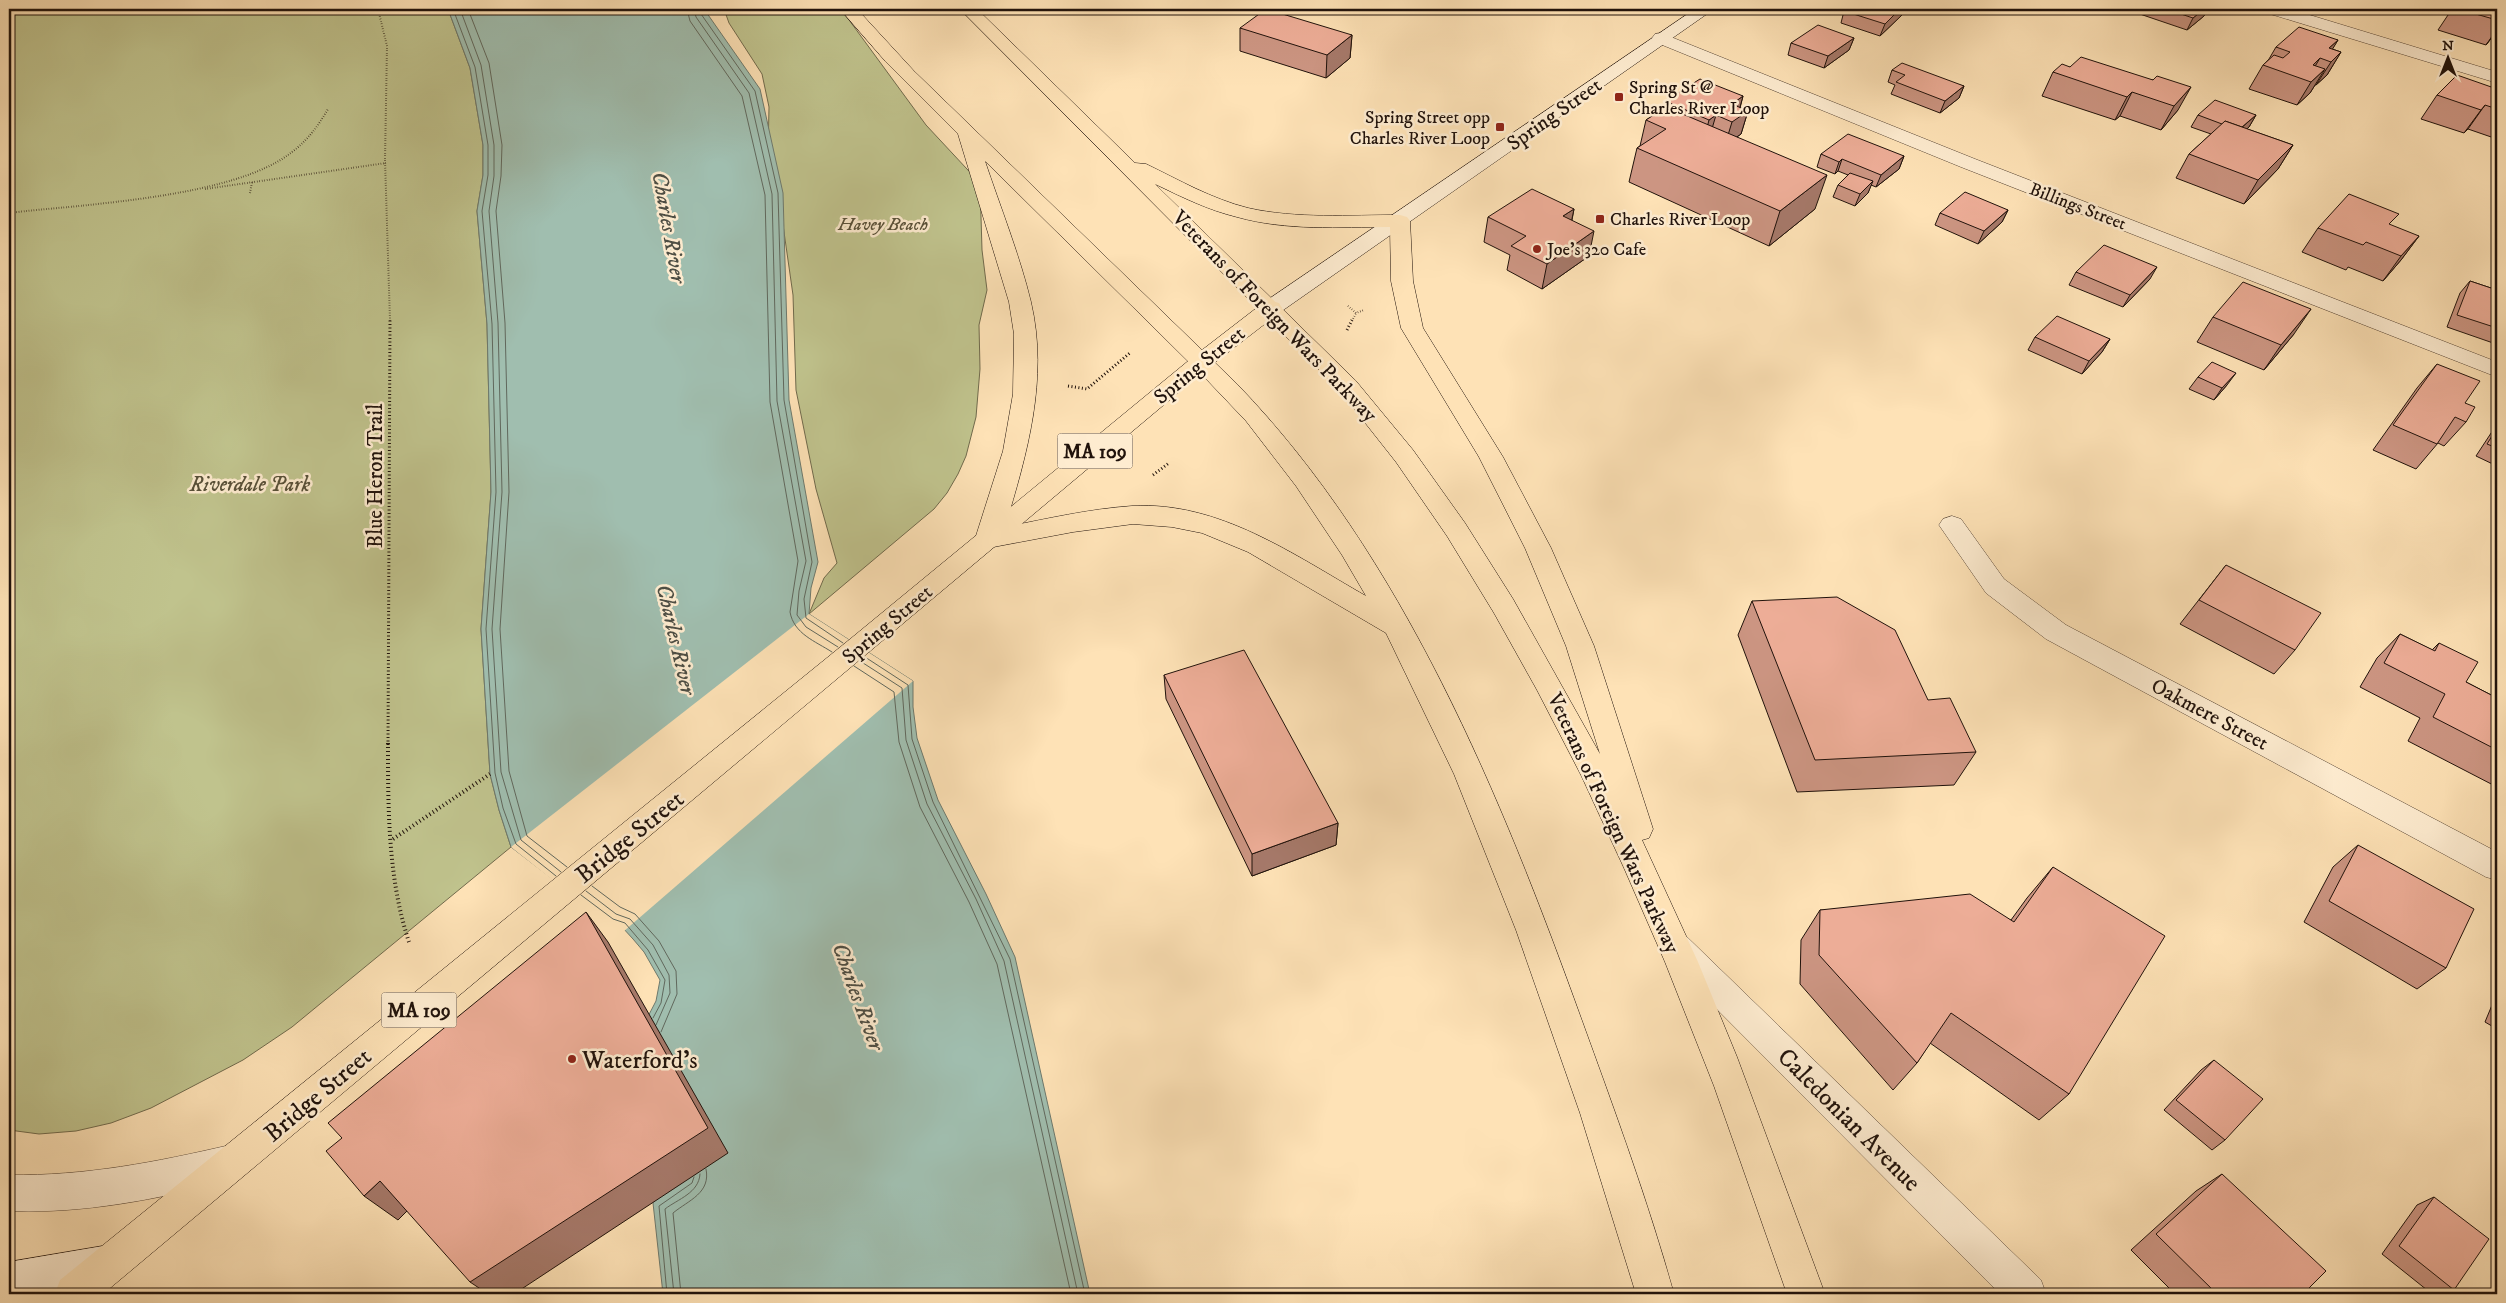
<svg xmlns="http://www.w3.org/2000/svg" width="2506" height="1303" viewBox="0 0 2506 1303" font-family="'IM FELL DW Pica',serif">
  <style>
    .green { fill: #c0c38d; stroke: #706a4c }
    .water { fill: #a0beaf; stroke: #6d796d }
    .pier { fill: #fee2b6 }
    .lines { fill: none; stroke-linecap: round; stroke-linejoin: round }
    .shore { stroke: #60685d; stroke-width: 1 }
    .street-casing { stroke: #584636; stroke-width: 1 }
    .secondary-casing { stroke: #20120b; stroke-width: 1 }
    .primary-casing { stroke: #20120b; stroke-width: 1 }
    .highway-casing { stroke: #20120b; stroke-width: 1 }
    .path-far2 { stroke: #20120b; stroke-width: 2; stroke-dasharray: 0.5 2; stroke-linecap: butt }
    .path-far1 { stroke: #20120b; stroke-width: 3; stroke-dasharray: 1 2.5; stroke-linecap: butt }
    .path { stroke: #20120b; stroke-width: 4; stroke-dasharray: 1 3; stroke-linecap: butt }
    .street { fill: #feecd0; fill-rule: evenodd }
    .secondary { fill: #feecd0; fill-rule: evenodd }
    .primary { fill: #fee2b6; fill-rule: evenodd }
    .highway { fill: #fee2b6; fill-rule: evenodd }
    .wall { fill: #cc9582; stroke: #20120b }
    .shaded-wall { fill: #a6796a; stroke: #20120b }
    .building { fill: #edad97; stroke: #20120b }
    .poi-dot { fill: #8f2418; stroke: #feecd0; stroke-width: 2 }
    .labels { text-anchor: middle; stroke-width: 5; stroke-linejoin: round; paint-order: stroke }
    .far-poi-label { font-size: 18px; fill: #20120b; stroke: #feecd0; text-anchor: start }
    .far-street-label { font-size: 18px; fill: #20120b; stroke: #feecd0 }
    .far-park-label { font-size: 18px; font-style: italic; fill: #585038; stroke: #feecd0 }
    .shield { fill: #feecd0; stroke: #635346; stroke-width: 1 }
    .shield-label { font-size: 20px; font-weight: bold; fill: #20120b }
    .street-label { font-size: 21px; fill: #20120b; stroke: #feecd0 }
    .park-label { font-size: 21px; font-style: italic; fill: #585038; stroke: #feecd0 }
    .water-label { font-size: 22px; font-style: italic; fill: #4d4e44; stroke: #feecd0 }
    .near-street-label { font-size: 25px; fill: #20120b; stroke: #feecd0 }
    .near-poi-label { font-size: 25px; fill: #20120b; stroke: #feecd0; text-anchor: start }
  </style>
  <rect width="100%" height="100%" fill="#fee2b6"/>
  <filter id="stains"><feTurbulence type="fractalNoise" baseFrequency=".004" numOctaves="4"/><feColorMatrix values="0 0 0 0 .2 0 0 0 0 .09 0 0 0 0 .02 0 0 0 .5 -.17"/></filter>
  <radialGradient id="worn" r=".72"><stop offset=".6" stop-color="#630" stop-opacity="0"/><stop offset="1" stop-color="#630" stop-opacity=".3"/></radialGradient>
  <g class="green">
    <polygon points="9,9 448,9 470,68 483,145 483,175 477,211 487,324 491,492 481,629 490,774 499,810 511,847 292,1027 243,1060 151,1108 111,1123 76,1131 39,1134 9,1130"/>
    <polygon points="724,9 841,9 926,125 980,183 982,250 987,290 979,325 980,369 976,417 966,456 958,474 947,493 934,509 809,614 824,578 837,563 816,489 796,390 793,295 782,218 768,155 769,107 762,74 729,23"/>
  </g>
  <polygon class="water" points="448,9 704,9 760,89 783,193 789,400 818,562 811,588 809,614 913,681 913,707 917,738 938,800 986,894 1015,957 1090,1294 663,1294 653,1203 627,1057 656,1001 660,980 644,952 633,939 622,927 611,924 511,847 499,810 490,774 481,629 491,492 487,324 477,211 483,175 483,145 470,68"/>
  <polygon class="pier" points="809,614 913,681 623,932 610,926 511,847"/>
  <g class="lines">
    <g class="shore">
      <polyline points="453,9 475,67 488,145 488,175 482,211 492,324 496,492 486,629 495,773 503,808 516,844 556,876"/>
      <polyline points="460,9 481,65 494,145 494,176 489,211 498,323 502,492 492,629 501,772 521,840 561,872"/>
      <polyline points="468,9 489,63 502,145 501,176 496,211 505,323 509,492 500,629 509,771 527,836 567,867"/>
      <path d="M687,9L690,21L742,96L765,195L770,402L798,561L790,612C794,634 815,641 832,652"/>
      <polyline points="694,9 696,17 749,93 772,194 777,401 806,561 799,591 797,615 806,627 838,647"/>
      <polyline points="700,9 701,14 755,91 778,193 784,400 812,562 804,599 806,618 843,643"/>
      <polyline points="865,657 908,685 912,739 933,802 1010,959 1085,1294"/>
      <polyline points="860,661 902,688 906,740 927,804 976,899 1004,961 1078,1294"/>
      <polyline points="854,666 894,692 899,742 920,807 969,902 997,964 1071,1294"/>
      <polyline points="592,886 620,907 635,914 659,941 676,971 677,994 661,1032"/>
      <polyline points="586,891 616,914 630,919 653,945 669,975 670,993 656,1025"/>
      <polyline points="581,895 613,919 625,923 648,950 665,980 661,1003 653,1018"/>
      <polyline points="667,1294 659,1206 692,1183 694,1177"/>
      <path d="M674,1294L665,1209C678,1199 699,1193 700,1174"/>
      <path d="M681,1294L673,1213C689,1200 711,1193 706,1169"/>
    </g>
    <defs>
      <g id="street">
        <polygon points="2265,9 2290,9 2497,72 2497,83 2267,13"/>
        <polygon points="1661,33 1975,159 2497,362 2497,377 1961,167 1655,42 1652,38 1655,34"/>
        <polygon points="1952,516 1961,519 2004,579 2066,625 2497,852 2497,880 2486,877 2046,639 1986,593 1939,525 1943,519"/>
        <polygon points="1676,932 1687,937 2041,1280 2046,1294 2000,1294 1665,957 1660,947 1665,937"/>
        <path d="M230,1145L243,1150L248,1163L243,1176L230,1181C157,1199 84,1214 9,1211V1175C85,1176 157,1162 230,1145Z"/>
      </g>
      <g id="secondary">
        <polygon points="1695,9 1714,9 1279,313 1271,315 1263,313 1260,308 1263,303"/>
        <path d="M109,1245L122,1251L128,1264L122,1277C88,1292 46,1294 9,1294V1262Z"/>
      </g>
      <polygon id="primary" points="1271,301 1279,303 1282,308 1279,313 1209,367 103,1294 55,1294 60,1280 849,640 1193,357 1263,303"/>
      <g id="highway">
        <path d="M840,9H857L914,71L1237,384C1403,556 1501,796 1581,1018C1614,1109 1648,1201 1674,1294H1636L1580,1113L1516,930L1454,774L1386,633L1248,552L1202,533L1172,527L1133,524L1073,532L988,548L979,545L975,539L1003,451L1013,394L1014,334L1009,302L958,134L886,62ZM985,161L1208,381L1246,421L1296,486L1342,555L1366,596C1294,555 1219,501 1132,506C1089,509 1046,519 1005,527C1027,454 1049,379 1031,302C1020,256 1000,206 985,161Z"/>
        <path d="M960,9H977L1135,163L1146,164C1179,180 1212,199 1248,208C1297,219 1349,215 1400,215L1407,217L1410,221L1413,281L1423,328L1503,457L1551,548L1594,646L1653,829L1649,838L1642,840L1698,962L1737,1057L1825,1294H1787L1714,1086L1665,962L1624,868L1581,775L1537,690L1494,613L1447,536L1396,462L1340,391ZM1155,184C1182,197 1208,210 1237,217C1287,231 1339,227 1390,227L1391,281L1401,328L1479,457L1525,548L1566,646L1600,754L1513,599L1465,523L1413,450L1356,381Z"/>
      </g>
    </defs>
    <use href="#street" class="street-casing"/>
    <use href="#secondary" class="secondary-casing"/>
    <use href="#primary" class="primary-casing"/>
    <use href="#highway" class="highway-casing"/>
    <g class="path-far2">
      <polyline points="378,9 387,46 385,160 390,321"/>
      <polyline points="205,189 386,163"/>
      <polyline points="250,193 252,182"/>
      <path d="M9,213C84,204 234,198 292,152C308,140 318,126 328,109"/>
      <polyline points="1348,306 1356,313 1364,310"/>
      <polyline points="1352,321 1356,313"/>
    </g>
    <g class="path-far1">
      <polyline points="1347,330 1352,320"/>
      <polyline points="1068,386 1087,389 1131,352"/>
      <polyline points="1153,475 1169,463"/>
      <polyline points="388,745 390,320"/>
    </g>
    <g class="path">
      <path d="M388,743C388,810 388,879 409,942"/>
      <polyline points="393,839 490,774"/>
    </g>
    <use href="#street" class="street"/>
    <use href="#secondary" class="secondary"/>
    <use href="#primary" class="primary"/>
    <use href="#highway" class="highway"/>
  </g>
  <g class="wall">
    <polygon points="2132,9 2208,9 2204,16 2187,30 2131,11"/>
    <polygon points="2452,9 2497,9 2497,31 2486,45 2438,30"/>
    <polygon points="1844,11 1902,15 1880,36 1841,23"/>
    <polygon points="1240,28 1352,35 1350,58 1326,78 1240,51"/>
    <polygon points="1854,38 1849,50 1824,68 1788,55 1791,43"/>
    <polygon points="2338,40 2332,49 2341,52 2327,75 2316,85 2315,85 2310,93 2297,105 2249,89 2263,65 2269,59 2276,47"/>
    <polygon points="2070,67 2153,80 2178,110 2161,130 2120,116 2115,120 2042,96 2053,72"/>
    <polygon points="1892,70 1964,86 1959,98 1940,113 1891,94 1895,85 1888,82"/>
    <polygon points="2497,89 2497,139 2468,129 2464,133 2421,119 2437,95"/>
    <polygon points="1743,96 1740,108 1748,111 1741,134 1737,137 1815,209 1769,246 1629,182 1637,148 1640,146 1646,120 1663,109 1665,101"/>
    <polygon points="2198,115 2256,115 2249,127 2247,129 2293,145 2278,169 2244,204 2176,178 2189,154 2211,134 2191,127"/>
    <polygon points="1821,154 1904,156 1899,169 1876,187 1871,185 1868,193 1855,206 1833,197 1838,185 1848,175 1838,171 1835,174 1817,167"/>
    <polygon points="1574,209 1572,220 1589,256 1542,289 1507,270 1510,255 1484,242 1488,217"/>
    <polygon points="2008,210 2002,222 1978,244 1935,225 1940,213"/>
    <polygon points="2318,228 2419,236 2401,260 2383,281 2348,267 2346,270 2302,252"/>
    <polygon points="2497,241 2497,251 2492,249"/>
    <polygon points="2076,272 2150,279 2123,307 2069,285"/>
    <polygon points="2470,281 2497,290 2497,343 2496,344 2447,327 2460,293"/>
    <polygon points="2213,317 2294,334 2264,370 2197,342"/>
    <polygon points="2035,337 2110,339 2102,352 2082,374 2028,350"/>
    <polygon points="2437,364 2465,403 2466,422 2444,446 2438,443 2416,469 2373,450 2417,388"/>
    <polygon points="2198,377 2227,385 2214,400 2189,389"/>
    <polygon points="2497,424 2497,466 2476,456"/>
    <polygon points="2226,565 2295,650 2274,674 2180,624"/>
    <polygon points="1752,601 1928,700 1976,752 1954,785 1797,792 1738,635"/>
    <polygon points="2400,634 2432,650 2439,643 2466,682 2497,698 2497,787 2408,741 2420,718 2360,687 2377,658"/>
    <polygon points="1164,675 1338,823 1336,845 1252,876 1166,699"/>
    <polygon points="2358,845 2446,968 2417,989 2304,922 2333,867"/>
    <polygon points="2053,867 2069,1094 2039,1120 1930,1043 1917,1063 1893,1090 1800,984 1801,940 1820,910 2011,920 2027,898"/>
    <polygon points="2497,993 2497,1029 2485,1022"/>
    <polygon points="2214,1060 2225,1140 2212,1150 2164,1110 2201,1070"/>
    <polygon points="2222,1174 2303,1294 2175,1294 2131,1250 2196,1191"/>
    <polygon points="2434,1197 2454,1290 2443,1294 2432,1294 2382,1254 2417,1205"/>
  </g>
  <g class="shaded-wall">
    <polygon points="1900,9 1904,9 1902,15 1880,36 1885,24"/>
    <polygon points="2204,9 2208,9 2204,16 2187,30 2193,18"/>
    <polygon points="2497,29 2497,31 2486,45"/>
    <polygon points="1352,35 1350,58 1326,78 1327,55"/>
    <polygon points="1854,38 1849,50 1824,68 1828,56"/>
    <polygon points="2338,40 2326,60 2329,48"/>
    <polygon points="2341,52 2327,75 2316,85 2331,62"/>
    <polygon points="2320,58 2307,80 2313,65"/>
    <polygon points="2325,69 2310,93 2297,105 2311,82"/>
    <polygon points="1964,86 1959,98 1940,113 1945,101"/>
    <polygon points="2191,87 2178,110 2161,130 2174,106"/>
    <polygon points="2132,92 2120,116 2115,120 2127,97"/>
    <polygon points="1743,96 1737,118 1748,111 1741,134 1725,145 1732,122 1732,104"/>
    <polygon points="2485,105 2468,129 2464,133 2481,110"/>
    <polygon points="1716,115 1709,139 1703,143 1709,120"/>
    <polygon points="2256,115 2249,127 2232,142 2239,130"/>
    <polygon points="2293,145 2278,169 2244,204 2258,180"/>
    <polygon points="1904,156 1899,169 1876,187 1881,175"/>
    <polygon points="1842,159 1838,171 1835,174 1839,162"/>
    <polygon points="1827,175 1815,209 1769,246 1780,211"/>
    <polygon points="1873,181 1868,193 1855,206 1860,194"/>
    <polygon points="1574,209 1569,233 1563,216"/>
    <polygon points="2008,210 2002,222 1978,244 1984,231"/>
    <polygon points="1594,231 1589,256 1542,289 1547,264"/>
    <polygon points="2419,236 2401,260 2383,281 2401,256"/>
    <polygon points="2157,267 2150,279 2123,307 2130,295"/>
    <polygon points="2311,309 2294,334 2264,370 2281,345"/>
    <polygon points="2110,339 2102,352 2082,374 2089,361"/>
    <polygon points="2236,373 2227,385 2214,400 2222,388"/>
    <polygon points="1338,823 1336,845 1252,876 1252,854"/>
    <polygon points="586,912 608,942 728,1153 514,1294 488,1294 470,1282"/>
    <polygon points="380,1181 413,1205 398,1220 364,1196"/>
  </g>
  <g class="building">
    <polygon points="1266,9 1352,35 1327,55 1240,28"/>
    <polygon points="1847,9 1900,9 1885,24 1844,11"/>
    <polygon points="2166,9 2204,9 2193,18"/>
    <polygon points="2458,9 2497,9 2497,20"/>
    <polygon points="1818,25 1854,38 1828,56 1791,43"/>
    <polygon points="2299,27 2338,40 2329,48 2341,52 2331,62 2320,58 2313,65 2325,69 2311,82 2263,65 2274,55 2283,58 2290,52 2276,47"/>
    <polygon points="2081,57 2153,80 2157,76 2191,87 2174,106 2132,92 2127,97 2053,72 2062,64 2070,67"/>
    <polygon points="1902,63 1964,86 1945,101 1896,82 1905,75 1892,70"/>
    <polygon points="2457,75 2497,89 2497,109 2485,105 2481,110 2437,95"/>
    <polygon points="1700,79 1743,96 1732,104 1748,111 1732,122 1716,115 1709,120 1665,101"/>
    <polygon points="2215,100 2256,115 2242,127 2225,121 2222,124 2198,115"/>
    <polygon points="1666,107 1827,175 1780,211 1637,148 1666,129 1646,120"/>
    <polygon points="2225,121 2293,145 2258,180 2189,154"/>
    <polygon points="1848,134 1904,156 1881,175 1842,159 1839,162 1821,154"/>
    <polygon points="1850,173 1873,181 1860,194 1838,185"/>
    <polygon points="1532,189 1574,209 1563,216 1594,231 1547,264 1511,246 1526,236 1488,217"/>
    <polygon points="1965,192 2008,210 1984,231 1940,213"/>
    <polygon points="2349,194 2399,214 2389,224 2419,236 2401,256 2366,242 2363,245 2318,228"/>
    <polygon points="2104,245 2157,267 2130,295 2076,272"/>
    <polygon points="2470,281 2497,290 2497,328 2457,315"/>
    <polygon points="2243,282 2311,309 2281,345 2213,317"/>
    <polygon points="2057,316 2110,339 2089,361 2035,337"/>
    <polygon points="2212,362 2236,373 2222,388 2198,377"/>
    <polygon points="2437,364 2480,381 2465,403 2475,407 2466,422 2455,417 2437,444 2393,425"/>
    <polygon points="2497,428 2497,448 2487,444"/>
    <polygon points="2226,565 2321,613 2295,650 2199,600"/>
    <polygon points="1837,597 1895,630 1928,700 1950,698 1976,752 1815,760 1752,601"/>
    <polygon points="2400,634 2435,651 2439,643 2478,662 2466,682 2497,698 2497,750 2433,717 2445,694 2384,663"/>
    <polygon points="1244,650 1338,823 1252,854 1164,675"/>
    <polygon points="2358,845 2474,909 2446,968 2329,901"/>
    <polygon points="2053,867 2165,936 2069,1094 1951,1013 1917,1063 1819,955 1820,910 1970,894 2014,922"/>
    <polygon points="586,912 708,1128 470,1282 380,1181 364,1196 326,1151 342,1138 328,1123"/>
    <polygon points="2214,1060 2263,1099 2225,1140 2176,1100"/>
    <polygon points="2222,1174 2326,1271 2303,1294 2217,1294 2156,1234"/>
    <polygon points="2434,1197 2489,1239 2454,1290 2399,1246"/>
  </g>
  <g class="poi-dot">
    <rect x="1614" y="92" width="10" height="10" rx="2.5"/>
    <rect x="1495" y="122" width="10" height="10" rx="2.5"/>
    <rect x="1595" y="214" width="10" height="10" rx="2.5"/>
    <circle cx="1537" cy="249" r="5"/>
    <circle cx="572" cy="1059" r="5"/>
  </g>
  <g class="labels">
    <g class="far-poi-label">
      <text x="1629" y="93">Spring St @<tspan x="1629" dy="21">Charles River Loop</tspan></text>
      <text x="1490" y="123" text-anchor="end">Spring Street opp<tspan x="1490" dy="21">Charles River Loop</tspan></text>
      <text x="1610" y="225">Charles River Loop</text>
      <text x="1547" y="255">Joe’s 320 Cafe</text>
    </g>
    <g class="far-street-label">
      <text transform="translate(2078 206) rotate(21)" y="6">Billings Street</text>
    </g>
    <g class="far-park-label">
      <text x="883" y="230">Havey Beach</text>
    </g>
    <g class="shield">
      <rect x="1057.5" y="433.5" width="75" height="35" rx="4"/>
      <rect x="381.5" y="992.5" width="75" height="35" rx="4"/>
    </g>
    <g class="shield-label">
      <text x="1095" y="458">MA 109</text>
      <text x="419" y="1017">MA 109</text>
    </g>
    <g class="street-label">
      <text transform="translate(1554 114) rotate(-35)" y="7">Spring Street</text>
      <text transform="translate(1275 316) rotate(46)" y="7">Veterans of Foreign Wars Parkway</text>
      <text transform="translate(1199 365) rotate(-39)" y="7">Spring Street</text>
      <text transform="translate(375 476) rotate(-90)" y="7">Blue Heron Trail</text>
      <text transform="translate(887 624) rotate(-40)" y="7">Spring Street</text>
      <text transform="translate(2210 714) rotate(28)" y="7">Oakmere Street</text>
      <text transform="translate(1614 823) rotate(65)" y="7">Veterans of Foreign Wars Parkway</text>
    </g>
    <g class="park-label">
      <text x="250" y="491">Riverdale Park</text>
    </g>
    <g class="water-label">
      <text transform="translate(670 227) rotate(80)" y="8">Charles River</text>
      <text transform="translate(677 639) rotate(77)" y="8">Charles River</text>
      <text transform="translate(859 996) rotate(70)" y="8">Charles River</text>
    </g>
    <g class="near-street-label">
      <text transform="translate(629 836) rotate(-39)" y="9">Bridge Street</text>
      <text transform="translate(317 1094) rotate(-40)" y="9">Bridge Street</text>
      <text transform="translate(1850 1119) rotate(45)" y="9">Caledonian Avenue</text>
    </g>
    <g class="near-poi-label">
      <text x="582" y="1068">Waterford's</text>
    </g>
  </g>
  <rect width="2506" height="1303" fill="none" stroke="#fee2b6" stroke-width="30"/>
  <rect x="10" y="10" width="2486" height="1283" fill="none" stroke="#20120b" stroke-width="2.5"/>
  <rect x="15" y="15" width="2476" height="1273" fill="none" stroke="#20120b"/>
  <g transform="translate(2448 58)" stroke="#feecd0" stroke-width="4" paint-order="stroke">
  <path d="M0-4L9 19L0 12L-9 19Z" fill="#20120b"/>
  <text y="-8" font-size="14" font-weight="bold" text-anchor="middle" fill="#20120b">N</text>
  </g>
  <rect width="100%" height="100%" filter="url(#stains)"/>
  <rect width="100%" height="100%" fill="url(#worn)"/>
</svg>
